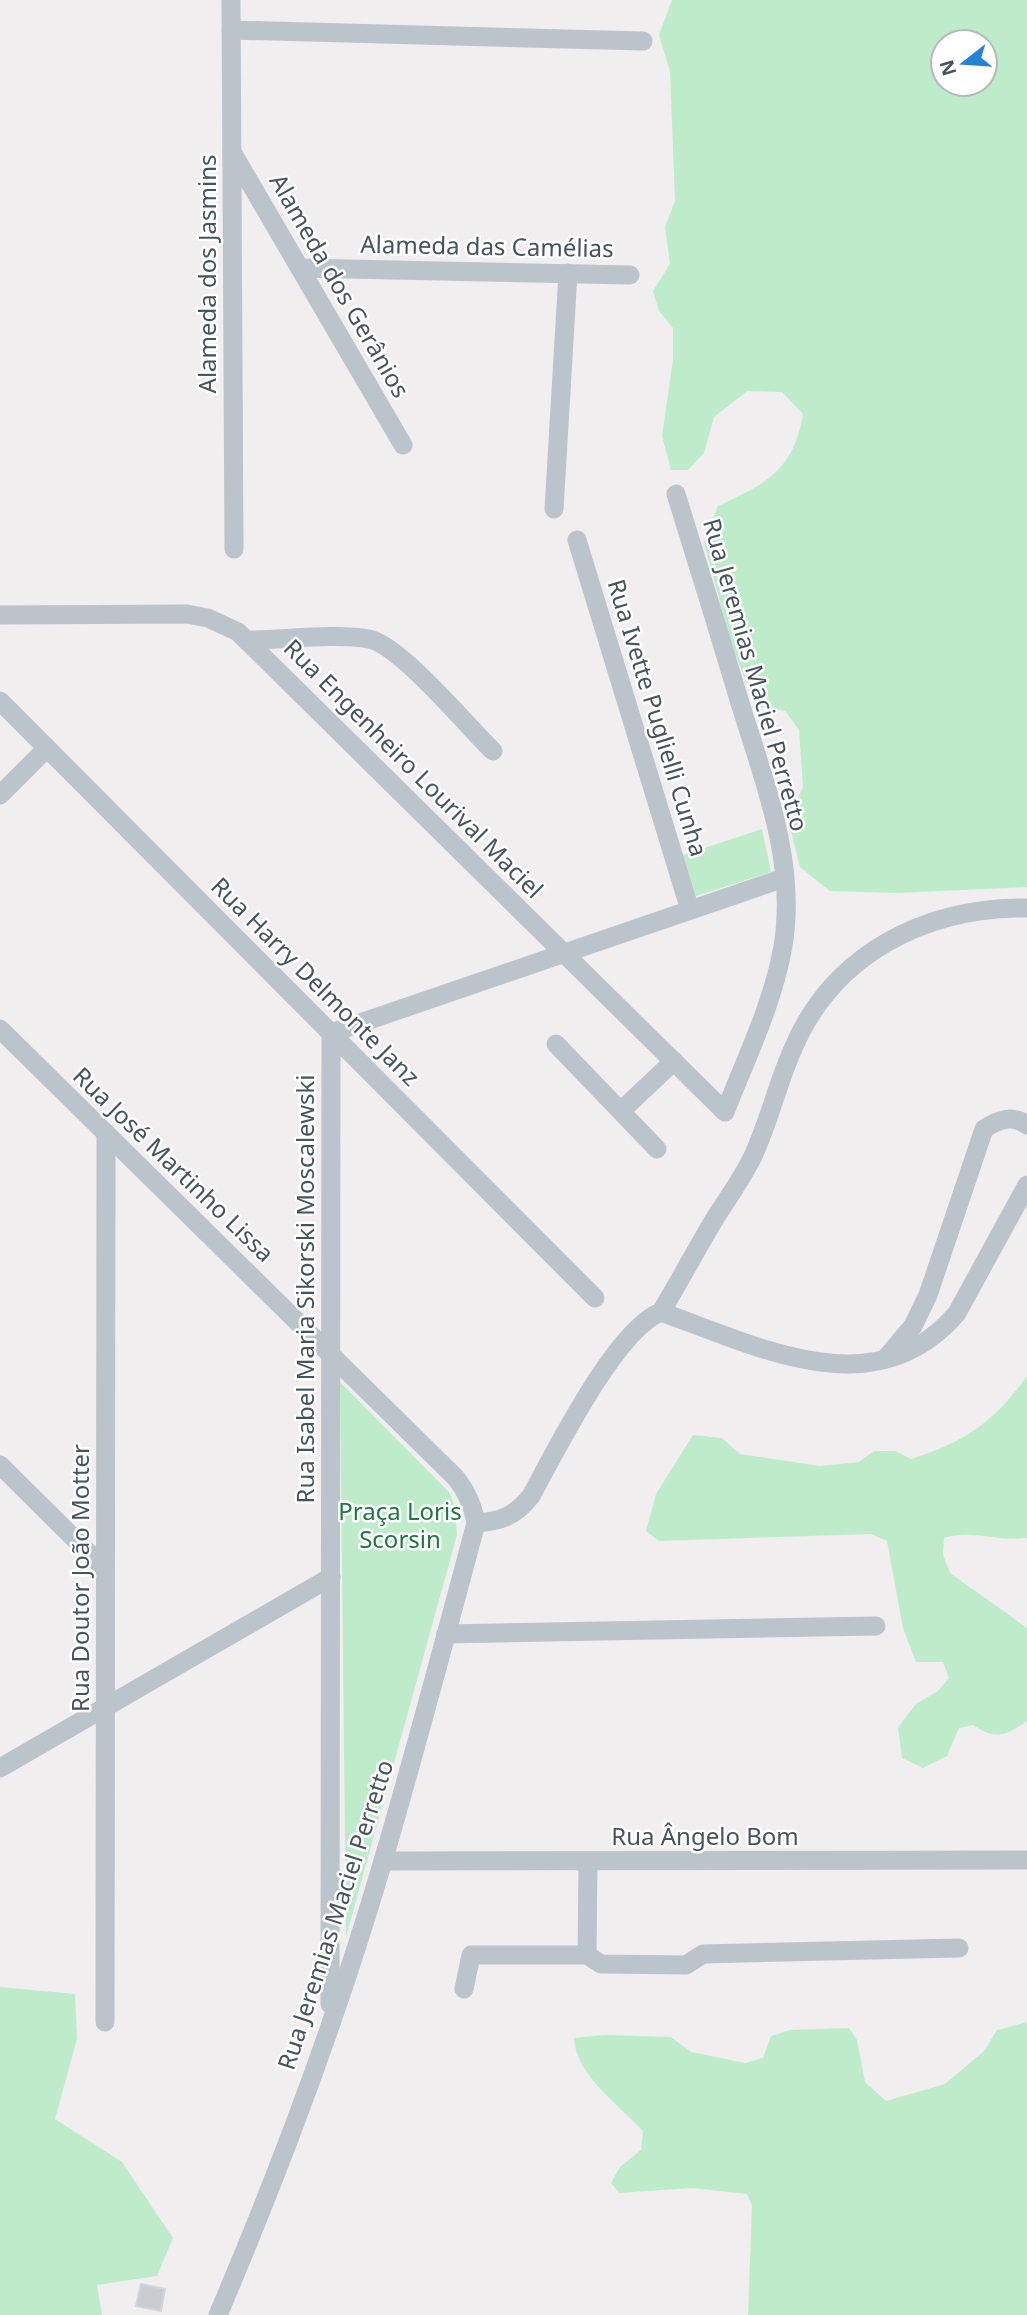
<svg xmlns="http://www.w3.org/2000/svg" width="1027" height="2315" viewBox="0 0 1027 2315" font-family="'Noto Sans',sans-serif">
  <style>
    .green { fill: #beeccb; fill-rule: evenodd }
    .building { fill: #c8ccd0; stroke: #d2d5d9; stroke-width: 2 }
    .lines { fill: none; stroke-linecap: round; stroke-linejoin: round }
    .street { stroke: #bac4ca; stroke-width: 19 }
    .labels { text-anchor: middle; stroke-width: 5; stroke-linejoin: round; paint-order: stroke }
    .street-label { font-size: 24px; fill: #47535a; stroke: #fff }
    .park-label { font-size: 24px; fill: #1c7740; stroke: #fff }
  </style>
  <rect width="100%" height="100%" fill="#f0eeee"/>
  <g class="green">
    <path d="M672,0H1027V887L896,893L830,891L800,867L788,820L803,787L799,730L785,711L756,706L732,646L704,543L718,506C767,483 793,471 803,414L782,392L747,391L714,417L704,453L688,470H671L662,436L673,360V328L659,311L653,291L670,264L665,227L675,201L670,71L659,35ZM943,42H985V84H943Z"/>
    <polygon points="762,829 771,872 696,896 683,855"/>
    <path d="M1027,1376V1538C998,1542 972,1529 944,1538L943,1555L950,1573L1027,1628V1721C1005,1736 995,1740 973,1725L959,1728L947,1756L923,1768L902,1758L898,1727L916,1704L938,1691L949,1678L943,1662H916L903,1628L887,1541L871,1534L659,1541L646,1531L656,1494L693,1435L722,1438L740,1454L820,1466L859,1462L874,1451H895L911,1459C965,1442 994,1422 1027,1376Z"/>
    <polygon points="340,1382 449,1492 455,1506 457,1535 346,1937"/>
    <polygon points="0,1987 75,1994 77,2039 55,2119 122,2162 173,2238 157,2276 97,2285 102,2315 0,2315"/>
    <path d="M1027,2022V2315H748L752,2206L747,2194L692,2188L619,2193L611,2183L620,2167L641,2150L643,2131C620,2106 575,2074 574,2038L605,2035L671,2037L691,2052L745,2063L763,2058L771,2036L790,2030L849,2028L857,2040L865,2082L886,2101L945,2084L984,2051L997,2030Z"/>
  </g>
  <polygon class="building" points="141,2284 165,2289 161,2311 136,2306"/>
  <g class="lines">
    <g class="street">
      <polyline points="231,0 234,549"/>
      <polyline points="231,30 643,41"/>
      <polyline points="232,152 403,445"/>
      <polyline points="300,268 630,275"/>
      <polyline points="554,509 568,273"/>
      <polyline points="577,540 690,910"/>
      <path d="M0,615L187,614L208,618L238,632L725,1112C746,1058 773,1004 783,946C797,863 764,781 740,703C719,633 698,564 676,494"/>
      <path d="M249,640C283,640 336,633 369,639C400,645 467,726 493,751"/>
      <polyline points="0,701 595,1298"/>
      <polyline points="0,795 47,748"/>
      <path d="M0,1029L456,1478C467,1492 473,1505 476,1523C446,1635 416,1749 383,1861C338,2015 281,2167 218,2315"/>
      <polyline points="556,1044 657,1149"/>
      <polyline points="622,1110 674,1061"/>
      <path d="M661,1312C758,1346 875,1409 957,1313L1027,1185"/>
      <path d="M886,1358L913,1326L928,1295L984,1129C998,1120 1012,1114 1027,1125"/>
      <polyline points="0,1465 105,1569"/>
      <path d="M476,1523C502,1521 515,1516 531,1496C555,1452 616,1329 661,1312C679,1282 696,1250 714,1220C727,1199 742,1179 753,1156C769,1122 777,1085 792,1051C832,954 925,907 1027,908"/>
      <polyline points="446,1634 876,1626"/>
      <polyline points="0,1768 331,1577"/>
      <polyline points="383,1861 1027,1860"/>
      <polyline points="587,1955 588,1862"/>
      <polyline points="464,1989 471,1955 587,1955 601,1964 686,1965 703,1954 959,1948"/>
      <polyline points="330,2004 331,1033 784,878"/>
      <polyline points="105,2022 106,1133"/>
    </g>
  </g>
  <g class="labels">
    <g class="street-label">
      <text transform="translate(487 247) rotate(1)" y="8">Alameda das Camélias</text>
      <text transform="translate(208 274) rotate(-90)" y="8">Alameda dos Jasmins</text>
      <text transform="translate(339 286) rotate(60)" y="8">Alameda dos Gerânios</text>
      <text transform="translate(755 675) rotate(74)" y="8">Rua Jeremias Maciel Perretto</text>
      <text transform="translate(657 718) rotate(73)" y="8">Rua Ivette Puglielli Cunha</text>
      <text transform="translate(413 769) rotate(45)" y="8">Rua Engenheiro Lourival Maciel</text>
      <text transform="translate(315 982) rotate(45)" y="8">Rua Harry Delmonte Janz</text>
      <text transform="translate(173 1165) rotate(44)" y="8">Rua José Martinho Lissa</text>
      <text transform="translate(306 1289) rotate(-90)" y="8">Rua Isabel Maria Sikorski Moscalewski</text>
      <text transform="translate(81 1578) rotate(-90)" y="8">Rua Doutor João Motter</text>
      <text x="705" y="1845">Rua Ângelo Bom</text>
      <text transform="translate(336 1915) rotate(-72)" y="8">Rua Jeremias Maciel Perretto</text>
    </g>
    <g class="park-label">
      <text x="400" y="1520">Praça Loris<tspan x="400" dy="28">Scorsin</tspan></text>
    </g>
  </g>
  <g transform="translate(964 63) rotate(253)"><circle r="33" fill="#ffffff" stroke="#b5babd" stroke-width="2"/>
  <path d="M0-5L12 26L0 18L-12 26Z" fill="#2383d5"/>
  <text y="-10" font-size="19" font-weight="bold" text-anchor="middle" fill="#47535a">N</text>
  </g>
</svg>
